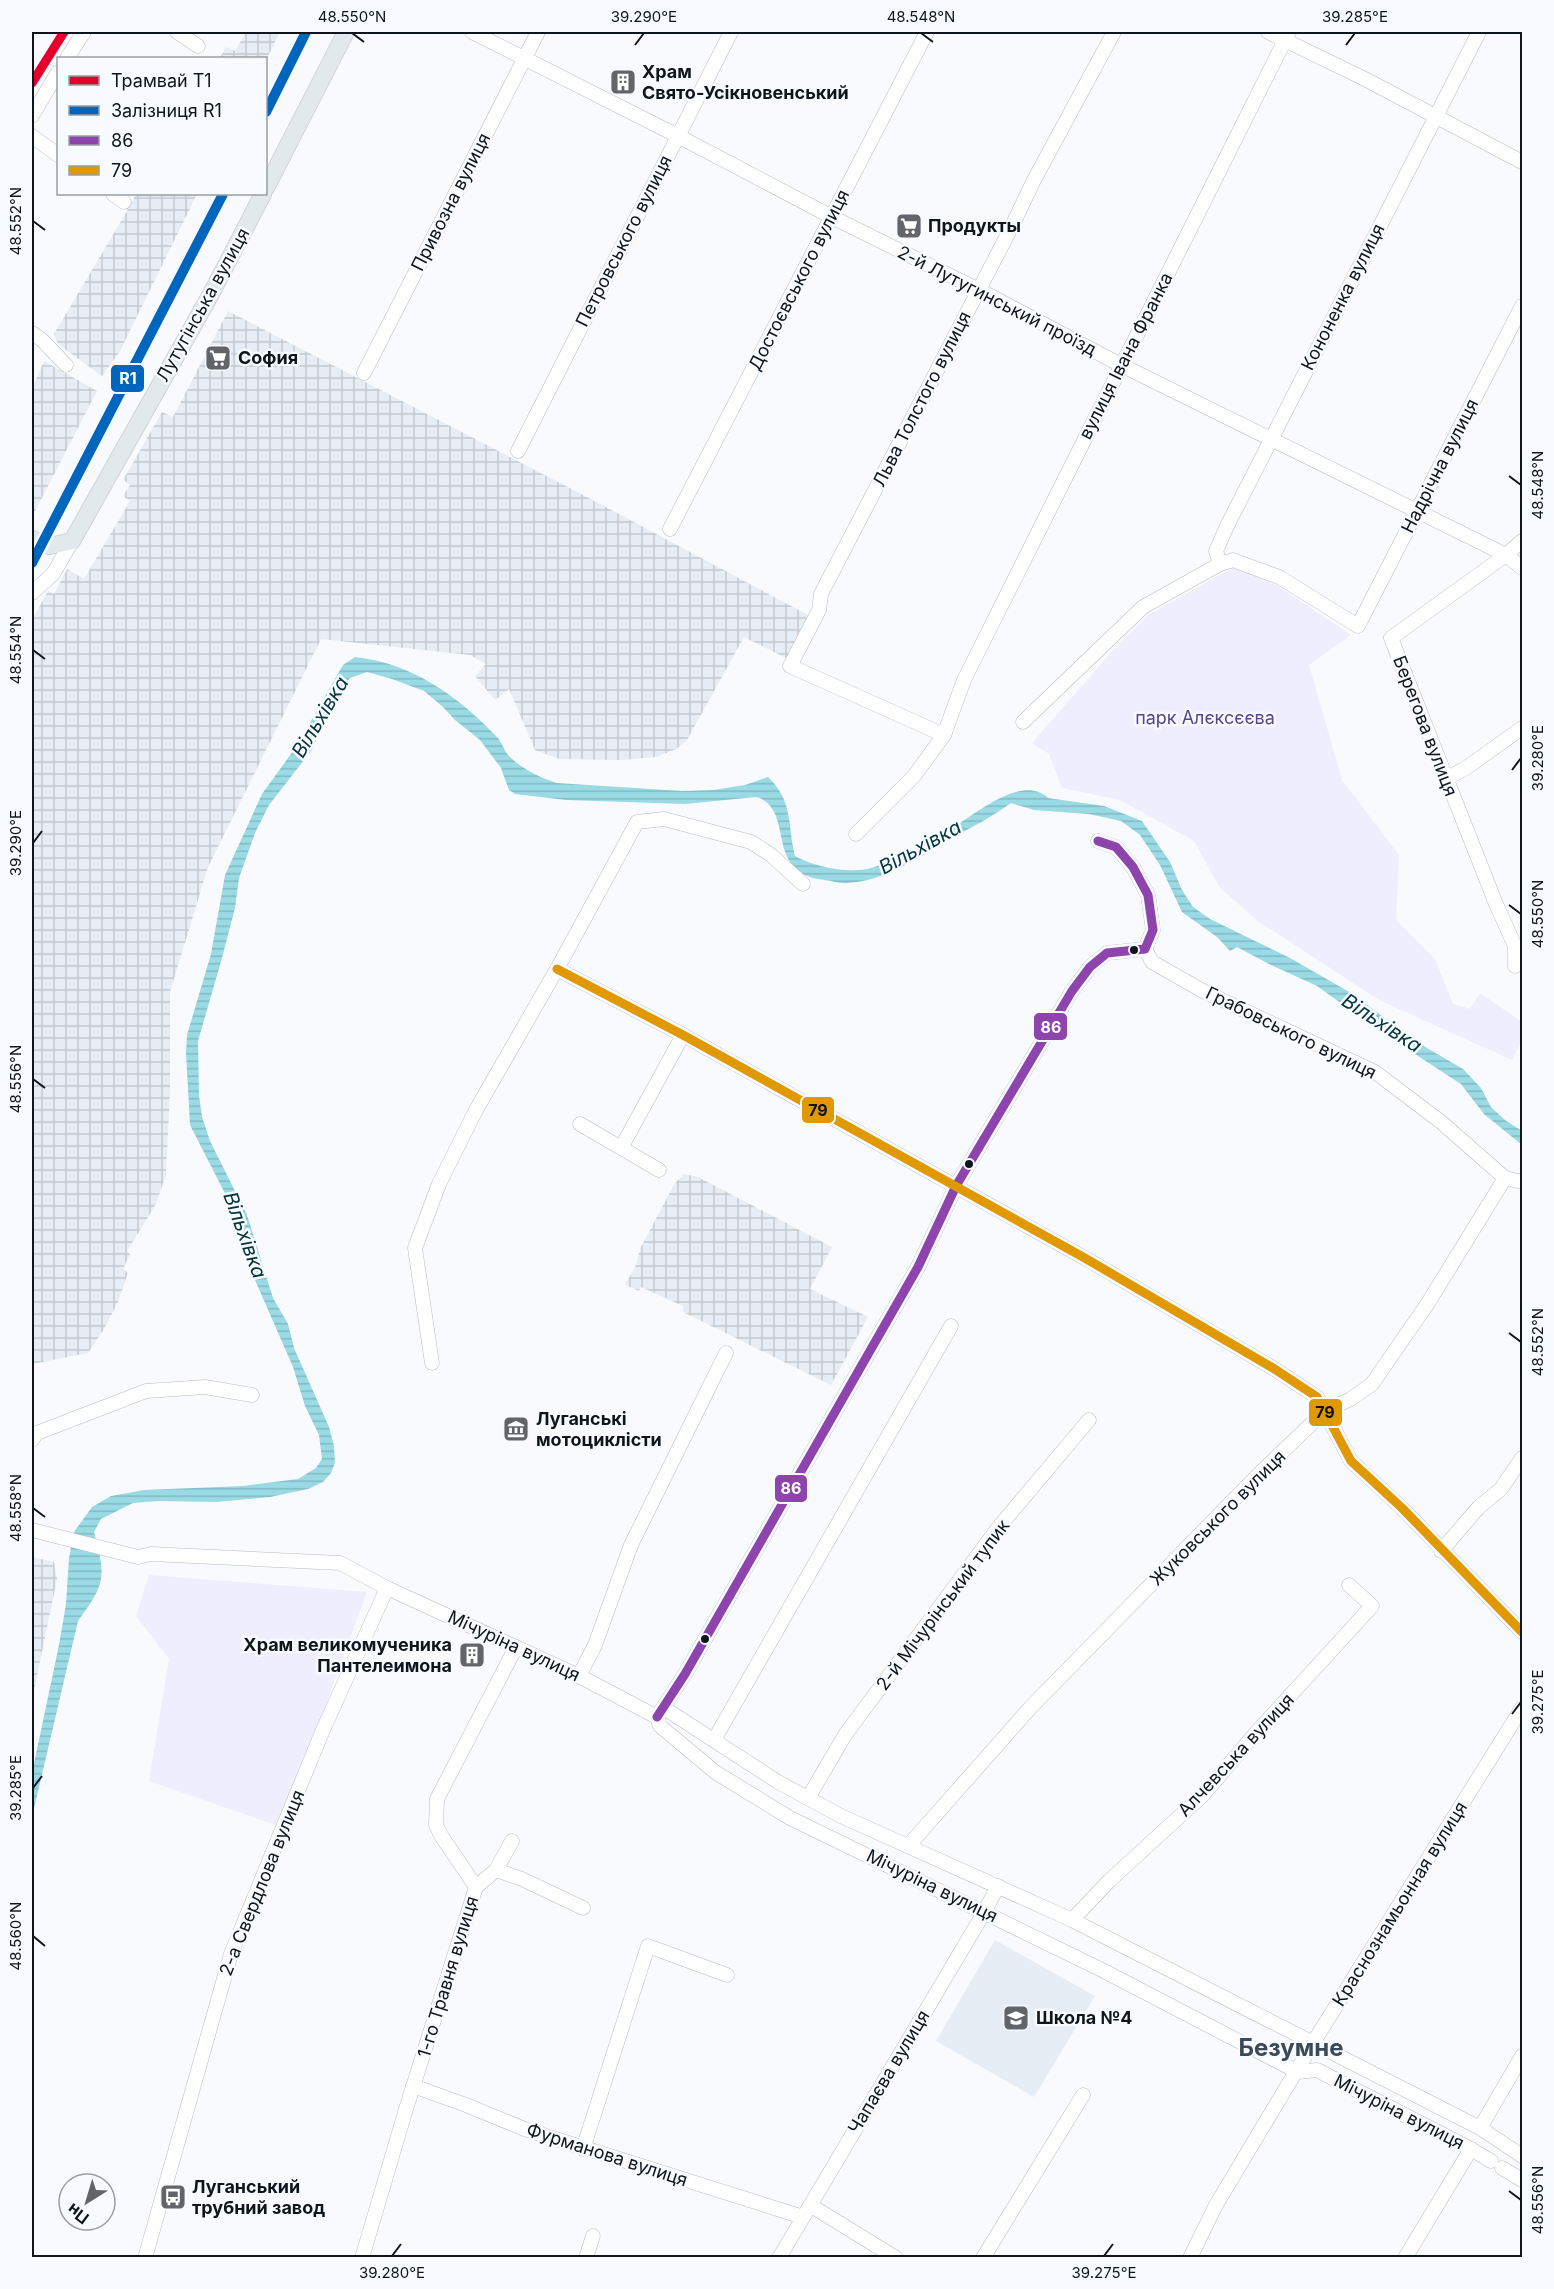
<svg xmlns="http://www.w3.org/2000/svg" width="1554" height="2289" viewBox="0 0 1554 2289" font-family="Inter,sans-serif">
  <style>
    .built { fill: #e7edf4 }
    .industrial { fill: url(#industrial-grid) }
    .park { fill: #eeeefe }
    .water { fill: url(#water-rules) }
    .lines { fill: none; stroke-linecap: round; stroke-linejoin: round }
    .minor-casing { stroke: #babec2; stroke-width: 15 }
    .major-casing { stroke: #d1d3d5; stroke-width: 18 }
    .minor { stroke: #fefeff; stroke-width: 14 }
    .major { stroke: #e2e9ed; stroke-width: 16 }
    .bus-1-casing { stroke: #f7fafe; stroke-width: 14 }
    .bus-2-casing { stroke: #f7fafe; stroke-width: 14 }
    .bus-1 { stroke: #8e44ad; stroke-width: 9 }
    .bus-2 { stroke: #e09803; stroke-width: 9 }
    .rail-1-casing { stroke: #f7fafe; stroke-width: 15 }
    .rail-1 { stroke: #0065bd; stroke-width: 10 }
    .tram-1-casing { stroke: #f7fafe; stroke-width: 14 }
    .tram-1 { stroke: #e4002b; stroke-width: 9 }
    .ticks { fill: none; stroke: #0f151a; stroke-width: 2 }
    .bus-dot { fill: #0f151a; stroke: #f7fafe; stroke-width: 2 }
    .labels { text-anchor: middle; stroke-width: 5; stroke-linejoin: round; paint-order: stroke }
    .poi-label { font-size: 18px; font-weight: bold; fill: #0f151a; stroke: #f7fafe; text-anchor: start }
    .street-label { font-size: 18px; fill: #0f151a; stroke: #f7fafe }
    .park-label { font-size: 18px; fill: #564692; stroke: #f7fafe }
    .water-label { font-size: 20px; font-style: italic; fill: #06353b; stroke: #f7fafe }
    .district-label { font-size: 24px; font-weight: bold; fill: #3c4a58; stroke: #f7fafe }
    .line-badge { stroke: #f7fafe; stroke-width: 2 }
    .badge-label { font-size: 16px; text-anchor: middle; font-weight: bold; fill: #fff }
    .pale-badge-label { font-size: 16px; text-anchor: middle; font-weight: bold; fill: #111 }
    .neatline { fill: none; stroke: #0f151a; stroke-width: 2 }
    .ticks-label { font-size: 15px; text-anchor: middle; fill: #0f151a }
  </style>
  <defs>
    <pattern id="industrial-grid" width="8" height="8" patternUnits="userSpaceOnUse" patternTransform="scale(1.5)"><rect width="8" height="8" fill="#e7edf4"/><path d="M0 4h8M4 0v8" fill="none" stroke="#c5cad1"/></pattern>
    <pattern id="water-rules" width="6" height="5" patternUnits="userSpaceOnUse" patternTransform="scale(1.5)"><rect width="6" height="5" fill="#99dae4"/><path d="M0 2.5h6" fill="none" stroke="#83bac3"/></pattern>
  </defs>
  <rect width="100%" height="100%" fill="#f8fafd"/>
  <polygon class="built" points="995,1940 1095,1996 1034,2097 936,2041"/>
  <g class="industrial">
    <polygon points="246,32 280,32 266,60 220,58 226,47 235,51"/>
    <polygon points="133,194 197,194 120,351 102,376 58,344 54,334 127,211 135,196"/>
    <polygon points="228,311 587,497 808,615 786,658 744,637 687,740 676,749 656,757 622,760 559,759 535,750 509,689 495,700 475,676 486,664 470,655 321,639 208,867 170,992 170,1093 166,1175 156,1204 127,1251 130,1254 123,1269 128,1273 118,1302 104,1329 88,1353 32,1364 32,620 48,591 54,594 67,569 84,579 130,501 123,496 130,485 123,480 162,412 173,417"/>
    <polygon points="44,361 97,391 32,517 32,389"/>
    <polygon points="684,1174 698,1177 832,1247 810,1289 868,1317 831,1385 683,1312 683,1306 641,1287 639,1291 625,1285 636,1265 640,1249 675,1183"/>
    <polygon points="32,1557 54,1562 57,1579 32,1700"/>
  </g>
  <g class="park">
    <polygon points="1234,567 1276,585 1351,635 1309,665 1342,780 1399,855 1396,920 1435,959 1453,1004 1470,1009 1480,993 1522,1022 1522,1040 1512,1060 1379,1000 1258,921 1220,888 1194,841 1120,800 1062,788 1049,754 1032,743 1109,655 1148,615"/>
    <polygon points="149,1575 367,1592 281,1827 149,1781 169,1659 136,1616"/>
  </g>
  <path class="water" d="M355,657C412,663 458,696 497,737C502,742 504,751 509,756C522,769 540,778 557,783L682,791L713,790L745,785L768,777C794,802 787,825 795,856C814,867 850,874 871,868C894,862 928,841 950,829C974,816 1021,773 1048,798L1104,806L1142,821L1170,862L1182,890L1193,907L1210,919L1290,958L1351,993L1420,1044L1463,1069L1481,1088L1491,1107L1505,1120L1522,1131V1145L1484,1114L1461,1084L1378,1030L1317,986L1269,964L1237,947L1230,951L1217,937L1182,912L1160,865L1140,835L1121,821L1089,814L1034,810L1011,803C992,817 972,827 952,838C921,856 885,881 848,883C841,884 832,881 825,880C807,878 793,872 786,854C778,834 781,803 756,797L685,804L566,800L515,794L509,790L501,768L480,740L455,720L442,706L424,691L392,679L367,672L350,678L340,691L311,751L269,805L255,833L239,878L235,908L222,958L198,1041L199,1096L202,1117L210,1141L247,1215L273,1298L288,1324L294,1348L329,1427L334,1446L335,1463L331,1473L323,1482L308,1489L270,1497L217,1502L158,1501L133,1503L101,1519L94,1532C106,1577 106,1583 78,1621L32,1817V1773L59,1645L66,1604L69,1558L74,1532L92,1507L111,1496L144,1490L243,1486L298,1479L316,1468L322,1459L319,1435L305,1406L293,1367L255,1280L244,1249L235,1213L190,1125L186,1052L187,1035L211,954L225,875L262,794L296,747L343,665Z"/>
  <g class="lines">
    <defs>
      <g id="minor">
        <polyline points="177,32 198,46"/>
        <polyline points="472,32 678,136 832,217 979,290 1121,365 1506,555 1522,568"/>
        <polyline points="1114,32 1034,180 1012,226 821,594 819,610 790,666 944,735 964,680 1289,32"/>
        <polyline points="1268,32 1365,79 1522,162"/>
        <polyline points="67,58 84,32"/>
        <polyline points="32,116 58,72"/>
        <polyline points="32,136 58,155"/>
        <polyline points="113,194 124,202"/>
        <polyline points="32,333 42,340 66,365"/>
        <polyline points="364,373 538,32"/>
        <polyline points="518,451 731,32"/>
        <polyline points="670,529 927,32"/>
        <polyline points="1220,564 1216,551 1227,526 1479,32"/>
        <polyline points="32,593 53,574 72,541"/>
        <polyline points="1023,722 1143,607 1220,564 1233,560 1279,577 1358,626 1522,306"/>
        <polyline points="1446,779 1466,768 1522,728"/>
        <polyline points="856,834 914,776 944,735"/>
        <polyline points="1145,949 1152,962 1203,991 1375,1072 1441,1122 1505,1178 1522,1182"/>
        <polyline points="1515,966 1515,946 1496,904 1391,638 1506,555 1522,541"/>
        <polyline points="557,969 683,1035 1083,1257 1273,1368 1317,1397 1351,1461 1402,1508 1522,1632"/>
        <polyline points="580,1124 659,1170"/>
        <polyline points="621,1148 683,1035"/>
        <polyline points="432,1363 415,1248 439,1184 476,1110 557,969 637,822 664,819 751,842 771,855 803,884"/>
        <polyline points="32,1440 37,1433 146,1391 205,1387 252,1395"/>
        <polyline points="32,1530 138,1557 151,1554 340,1563 387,1588 579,1676 657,1717 660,1726 715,1772 790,1818 1102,1970 1298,2072 1317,2070 1471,2149 1491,2161"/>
        <polyline points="1441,1551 1479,1507 1501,1489 1522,1458"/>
        <polyline points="579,1676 595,1645 631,1545 726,1353"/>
        <polyline points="664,1708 778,1782 841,1816 1072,1920 1480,2128 1522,2156"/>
        <polyline points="657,1717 685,1674 918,1267 956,1186 1072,991 1090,967 1107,953 1145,949 1153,930 1148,895 1133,867 1116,847 1098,841"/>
        <polyline points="714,1740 951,1326"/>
        <polyline points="808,1798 845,1735 998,1528 1089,1420"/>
        <polyline points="909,1845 1030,1708 1260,1473 1325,1411 1351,1399 1372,1384 1428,1303 1505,1178"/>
        <polyline points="496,1870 522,1879 583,1908"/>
        <polyline points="476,1887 496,1870 512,1841"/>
        <polyline points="1072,1920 1109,1881 1203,1795 1255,1734 1372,1606 1349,1585"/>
        <polyline points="413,2086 466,2105 527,2130 803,2217"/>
        <polyline points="1480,2128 1522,2056"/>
        <polyline points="583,2149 648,1946 727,1975"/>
        <polyline points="1502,2168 1522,2180"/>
        <polyline points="810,2205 896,2258"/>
        <polyline points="145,2258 231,1954 323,1730 387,1588"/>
        <polyline points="362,2258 406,2109 476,1887 442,1837 436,1825 437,1799 516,1647"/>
        <polyline points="586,2258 593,2236"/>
        <polyline points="779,2258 985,1911 998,1886"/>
        <polyline points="983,2258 1083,2095"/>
        <polyline points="1190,2258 1216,2205 1313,2043 1522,1708"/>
        <polyline points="1405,2258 1471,2149"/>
      </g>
      <g id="major">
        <polyline points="266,188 346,32"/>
        <polyline points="32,539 50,546 72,541 211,294 263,194"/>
      </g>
    </defs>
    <use href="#minor" class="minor-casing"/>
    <use href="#major" class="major-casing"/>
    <use href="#minor" class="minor"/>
    <use href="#major" class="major"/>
    <defs>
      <polyline id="bus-1" points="657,1717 685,1674 918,1267 956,1186 1072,991 1090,967 1107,953 1145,949 1153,930 1148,895 1133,867 1116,847 1098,841"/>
      <polyline id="bus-2" points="557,969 683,1035 1083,1257 1273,1368 1317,1397 1351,1461 1402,1508 1522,1632"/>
    </defs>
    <use href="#bus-1" class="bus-1-casing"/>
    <use href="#bus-2" class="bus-2-casing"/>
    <use href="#bus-1" class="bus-1"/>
    <use href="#bus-2" class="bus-2"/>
    <defs>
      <g id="rail-1">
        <polyline points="266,112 306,32"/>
        <polyline points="32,563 223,194"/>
      </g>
    </defs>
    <use href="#rail-1" class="rail-1-casing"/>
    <use href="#rail-1" class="rail-1"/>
    <defs>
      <polyline id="tram-1" points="32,83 64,32"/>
    </defs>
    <use href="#tram-1" class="tram-1-casing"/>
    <use href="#tram-1" class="tram-1"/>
  </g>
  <path class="ticks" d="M352,33L364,42M921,33L933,42M635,45L644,33M1346,45L1355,33M33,221L45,230M1509,476L1521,485M33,650L45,659M1512,770L1521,758M33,843L42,831M1509,905L1521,914M33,1079L45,1088M1509,1333L1521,1342M33,1508L45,1517M1512,1714L1521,1702M33,1788L42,1776M33,1936L45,1946M1509,2191L1521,2200M392,2256L401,2244M1104,2256L1113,2244"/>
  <defs>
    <symbol id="building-square" viewBox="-11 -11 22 22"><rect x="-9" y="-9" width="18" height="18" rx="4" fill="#616569" stroke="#f7fafe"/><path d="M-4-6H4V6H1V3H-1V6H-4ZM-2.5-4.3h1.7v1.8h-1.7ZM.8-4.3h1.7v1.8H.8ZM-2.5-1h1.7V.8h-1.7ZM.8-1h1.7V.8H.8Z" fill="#fff"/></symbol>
    <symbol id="supermarket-square" viewBox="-11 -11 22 22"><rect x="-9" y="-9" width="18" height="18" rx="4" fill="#616569" stroke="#f7fafe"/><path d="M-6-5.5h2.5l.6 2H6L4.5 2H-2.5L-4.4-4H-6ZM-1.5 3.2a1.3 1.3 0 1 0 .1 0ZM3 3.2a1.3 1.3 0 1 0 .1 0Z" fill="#fff"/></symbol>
    <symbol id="museum-square" viewBox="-11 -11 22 22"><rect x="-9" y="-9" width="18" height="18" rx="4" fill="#616569" stroke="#f7fafe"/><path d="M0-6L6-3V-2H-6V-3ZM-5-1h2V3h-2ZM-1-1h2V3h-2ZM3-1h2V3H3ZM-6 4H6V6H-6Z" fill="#fff"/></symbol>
    <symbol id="school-square" viewBox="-11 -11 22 22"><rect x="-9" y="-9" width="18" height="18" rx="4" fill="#616569" stroke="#f7fafe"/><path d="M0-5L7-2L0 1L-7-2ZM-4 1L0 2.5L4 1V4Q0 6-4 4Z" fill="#fff"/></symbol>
    <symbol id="bus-square" viewBox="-11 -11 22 22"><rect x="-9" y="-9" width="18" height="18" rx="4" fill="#616569" stroke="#f7fafe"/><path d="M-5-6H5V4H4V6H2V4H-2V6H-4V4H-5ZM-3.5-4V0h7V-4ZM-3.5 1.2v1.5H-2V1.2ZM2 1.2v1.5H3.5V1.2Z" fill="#fff"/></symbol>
  </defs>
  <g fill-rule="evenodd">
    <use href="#building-square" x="608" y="67" width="30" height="30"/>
    <use href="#supermarket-square" x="894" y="211" width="30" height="30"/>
    <use href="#supermarket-square" x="203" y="343" width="30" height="30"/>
    <use href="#museum-square" x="501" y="1414" width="30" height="30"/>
    <use href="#building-square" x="457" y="1640" width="30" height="30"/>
    <use href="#school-square" x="1001" y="2003" width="30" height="30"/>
    <use href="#bus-square" x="158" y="2182" width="30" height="30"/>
  </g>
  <g class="bus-dot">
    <circle cx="1134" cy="950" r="5"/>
    <circle cx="969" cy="1164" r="5"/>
    <circle cx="705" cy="1639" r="5"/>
  </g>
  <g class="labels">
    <g class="poi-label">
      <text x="642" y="78">Храм<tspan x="642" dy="21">Свято-Усікновенський</tspan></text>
      <text x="928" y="232">Продукты</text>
      <text x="238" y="364">София</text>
      <text x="536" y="1425">Луганські<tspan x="536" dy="21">мотоциклісти</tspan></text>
      <text x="452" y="1651" text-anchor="end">Храм великомученика<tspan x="452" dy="21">Пантелеимона</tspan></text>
      <text x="1036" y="2024">Школа №4</text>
      <text x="192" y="2193">Луганський<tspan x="192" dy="21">трубний завод</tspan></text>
    </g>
    <g class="street-label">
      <text transform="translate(451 202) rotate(-63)" y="6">Привозна вулиця</text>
      <text transform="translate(624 241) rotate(-63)" y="6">Петровського вулиця</text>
      <text transform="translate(799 280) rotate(-63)" y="6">Достоєвського вулиця</text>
      <text transform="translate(1343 297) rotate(-63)" y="6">Кононенка вулиця</text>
      <text transform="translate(997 301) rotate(27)" y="6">2-й Лутугинський проїзд</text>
      <text transform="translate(203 305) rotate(-61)" y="6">Лутугінська вулиця</text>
      <text transform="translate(1126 356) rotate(-63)" y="6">вулиця Івана Франка</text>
      <text transform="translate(922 399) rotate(-63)" y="6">Льва Толстого вулиця</text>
      <text transform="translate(1440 466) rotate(-63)" y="6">Надрічна вулиця</text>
      <text transform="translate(1425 726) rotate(69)" y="6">Берегова вулиця</text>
      <text transform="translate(1291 1033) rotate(26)" y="6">Грабовського вулиця</text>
      <text transform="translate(1218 1518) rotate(-45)" y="6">Жуковського вулиця</text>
      <text transform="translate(943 1605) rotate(-53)" y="6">2-й Мічурінський тупик</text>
      <text transform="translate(514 1646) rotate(25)" y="6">Мічуріна вулиця</text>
      <text transform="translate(1236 1755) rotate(-47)" y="6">Алчевська вулиця</text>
      <text transform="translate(262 1883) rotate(-68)" y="6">2-а Свердлова вулиця</text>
      <text transform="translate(932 1886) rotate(26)" y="6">Мічуріна вулиця</text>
      <text transform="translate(1400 1904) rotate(-58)" y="6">Краснознамьонная вулиця</text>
      <text transform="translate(448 1977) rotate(-73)" y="6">1-го Травня вулиця</text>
      <text transform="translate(889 2072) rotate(-59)" y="6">Чапаєва вулиця</text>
      <text transform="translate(1399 2112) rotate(27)" y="6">Мічуріна вулиця</text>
      <text transform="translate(607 2155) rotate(18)" y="6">Фурманова вулиця</text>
    </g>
    <g class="park-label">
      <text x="1205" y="724">парк Алєксєєва</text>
    </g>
    <g class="water-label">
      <text transform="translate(320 717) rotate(-59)" y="7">Вільхівка</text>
      <text transform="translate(920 847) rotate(-29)" y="7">Вільхівка</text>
      <text transform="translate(1382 1023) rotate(33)" y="7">Вільхівка</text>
      <text transform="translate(245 1235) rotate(70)" y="7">Вільхівка</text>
    </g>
    <g class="district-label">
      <text x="1291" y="2056">Безумне</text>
    </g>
  </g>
  <g class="line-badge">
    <rect x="110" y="364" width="35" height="29" rx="6" fill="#0065bd"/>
    <rect x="1033" y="1012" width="35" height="29" rx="6" fill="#8e44ad"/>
    <rect x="801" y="1096" width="34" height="28" rx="6" fill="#e09803"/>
    <rect x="1308" y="1398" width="35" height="29" rx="6" fill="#e09803"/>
    <rect x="774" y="1474" width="34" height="29" rx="6" fill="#8e44ad"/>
  </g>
  <g class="badge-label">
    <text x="128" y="384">R1</text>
    <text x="1051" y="1033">86</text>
    <text x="791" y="1494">86</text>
  </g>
  <g class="pale-badge-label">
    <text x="818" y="1116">79</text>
    <text x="1325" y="1418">79</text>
  </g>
  <rect width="1554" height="2289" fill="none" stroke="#f7fafe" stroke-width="66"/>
  <rect x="57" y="57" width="210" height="138" fill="#f7fafe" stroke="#9a9ea3" stroke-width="1.5"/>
  <rect x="69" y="76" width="30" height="9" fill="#e4002b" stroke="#9a9ea3" stroke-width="1.5"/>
  <text x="111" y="87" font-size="18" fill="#0f151a">Трамвай T1</text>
  <rect x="69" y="106" width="30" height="9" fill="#0065bd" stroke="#9a9ea3" stroke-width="1.5"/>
  <text x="111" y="117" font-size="18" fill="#0f151a">Залізниця R1</text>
  <rect x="69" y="136" width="30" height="9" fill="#8e44ad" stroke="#9a9ea3" stroke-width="1.5"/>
  <text x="111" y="147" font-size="18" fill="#0f151a">86</text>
  <rect x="69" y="166" width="30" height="9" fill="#e09803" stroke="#9a9ea3" stroke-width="1.5"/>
  <text x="111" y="177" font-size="18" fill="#0f151a">79</text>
  <g transform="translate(87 2202) rotate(217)"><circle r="28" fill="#f7fafe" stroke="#9a9ea3" stroke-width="1.5"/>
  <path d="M0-4.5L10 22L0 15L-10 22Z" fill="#616569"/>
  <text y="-9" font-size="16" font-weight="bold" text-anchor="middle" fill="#0f151a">Пн</text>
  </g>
  <rect x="33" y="33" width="1488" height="2223" class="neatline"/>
  <g class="ticks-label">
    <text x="352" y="22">48.550°N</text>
    <text x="644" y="22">39.290°E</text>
    <text x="921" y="22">48.548°N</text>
    <text x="1355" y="22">39.285°E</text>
    <text transform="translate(16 221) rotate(-90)" y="5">48.552°N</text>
    <text transform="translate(1538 485) rotate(-90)" y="5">48.548°N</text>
    <text transform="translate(16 650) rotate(-90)" y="5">48.554°N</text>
    <text transform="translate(1538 758) rotate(-90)" y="5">39.280°E</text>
    <text transform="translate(16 843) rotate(-90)" y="5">39.290°E</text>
    <text transform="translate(1538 914) rotate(-90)" y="5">48.550°N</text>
    <text transform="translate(16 1079) rotate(-90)" y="5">48.556°N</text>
    <text transform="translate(1538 1342) rotate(-90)" y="5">48.552°N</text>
    <text transform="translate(16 1508) rotate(-90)" y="5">48.558°N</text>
    <text transform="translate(1538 1702) rotate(-90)" y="5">39.275°E</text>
    <text transform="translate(16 1788) rotate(-90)" y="5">39.285°E</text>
    <text transform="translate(16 1936) rotate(-90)" y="5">48.560°N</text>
    <text transform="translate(1538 2200) rotate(-90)" y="5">48.556°N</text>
    <text x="392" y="2278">39.280°E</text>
    <text x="1104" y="2278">39.275°E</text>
  </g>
</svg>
